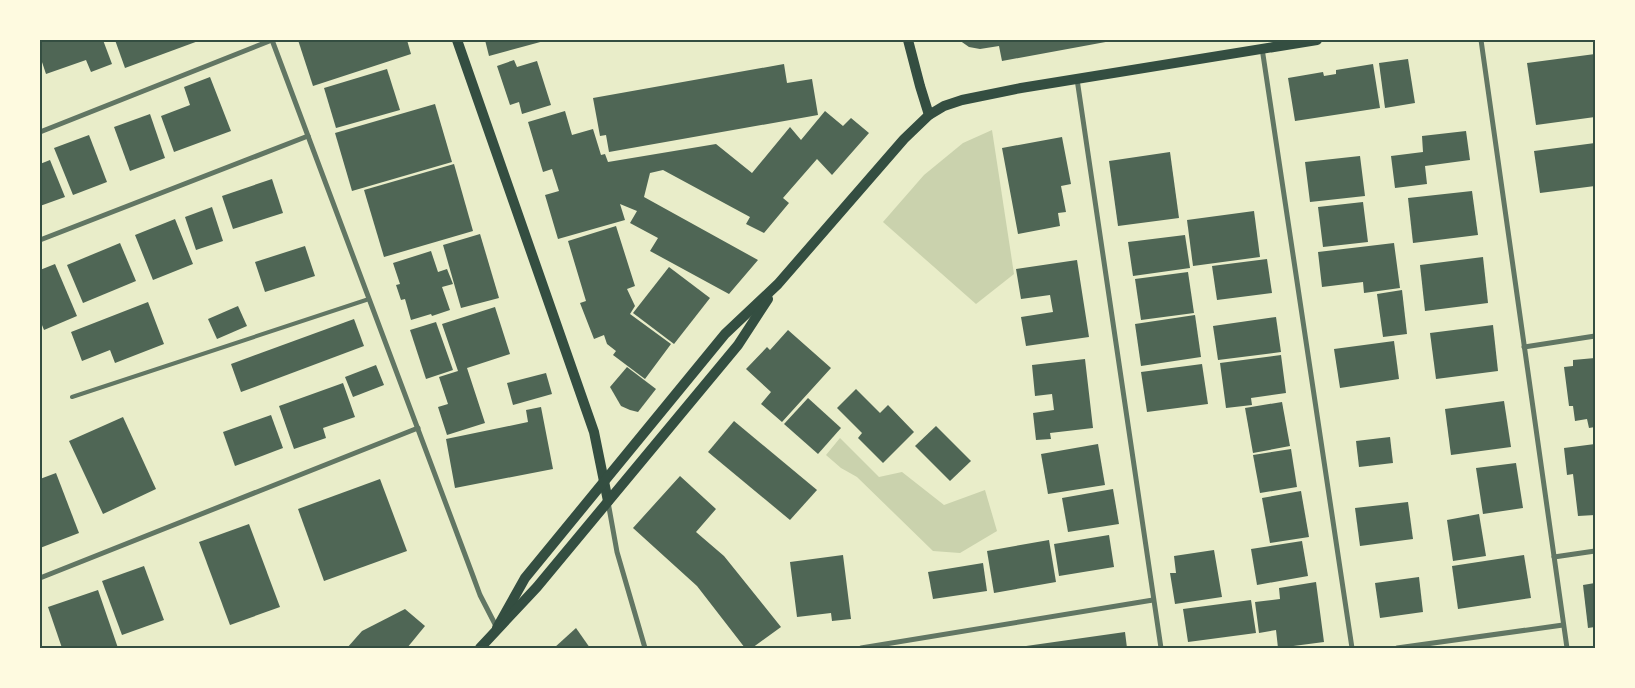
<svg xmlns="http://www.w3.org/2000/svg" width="1635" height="688" viewBox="0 0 1635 688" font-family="'Noto Serif',serif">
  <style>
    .green { fill: #cad2ad }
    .building { fill: #4f6655 }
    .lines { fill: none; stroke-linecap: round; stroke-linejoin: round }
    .service { stroke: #617663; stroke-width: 4 }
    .minor { stroke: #617663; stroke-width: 5 }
    .secondary { stroke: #344e41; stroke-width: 10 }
    .neatline { fill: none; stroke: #344e41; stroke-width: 2 }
  </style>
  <rect width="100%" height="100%" fill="#e9edc9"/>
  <g class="green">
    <polygon points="992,130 1014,274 976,304 883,222 924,175 963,143"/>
    <polygon points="840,438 879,477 902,472 944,505 985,490 997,531 960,553 933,551 857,477 841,468 826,455"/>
  </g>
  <g class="building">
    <polygon points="40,40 103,40 112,64 91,72 86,60 46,74 40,56"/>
    <polygon points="115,40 201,40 125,68"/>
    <polygon points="298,40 407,40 411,54 313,86"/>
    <polygon points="485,40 544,40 544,41 489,56"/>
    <polygon points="959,40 1111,40 1111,41 1002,61 999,46 980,49 969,47"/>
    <polygon points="1595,54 1595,117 1536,125 1527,63"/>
    <polygon points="1408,59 1415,103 1385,108 1379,63"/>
    <polygon points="514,60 517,67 537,61 551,105 522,114 519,102 510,105 497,66"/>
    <polygon points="784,64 787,83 812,79 818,115 609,152 606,135 600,136 593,98"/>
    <polygon points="1373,64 1380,108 1295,121 1288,78 1323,72 1324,76 1336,74 1336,70"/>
    <polygon points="387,69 400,110 336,128 324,88"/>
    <polygon points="210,77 231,131 174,152 161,116 190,105 184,87"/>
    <polygon points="435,104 452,162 352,191 335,133"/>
    <polygon points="565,111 572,135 593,129 601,155 605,154 608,162 716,144 752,173 790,127 801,140 825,111 843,126 851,118 869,133 832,175 817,159 783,198 789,203 764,233 746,224 750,217 663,170 650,173 644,197 758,260 729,294 650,251 658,238 630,223 637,211 620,204 625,220 558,239 545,195 559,191 552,169 543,172 528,122"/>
    <polygon points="150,114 165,158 130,171 114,127"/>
    <polygon points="1466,131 1470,160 1425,166 1427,184 1395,188 1391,156 1423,152 1422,136"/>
    <polygon points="89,135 107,182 73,195 54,148"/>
    <polygon points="1062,137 1071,184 1061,186 1066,212 1058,213 1060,226 1018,234 1002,148"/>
    <polygon points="1595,143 1595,186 1540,193 1534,151"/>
    <polygon points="1170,152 1179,218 1118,226 1109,161"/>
    <polygon points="1360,156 1365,196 1310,202 1305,162"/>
    <polygon points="50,160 65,197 40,206 40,164"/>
    <polygon points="454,164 473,231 384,257 364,190"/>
    <polygon points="272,179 283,213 233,229 222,196"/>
    <polygon points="1472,191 1478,235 1413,243 1408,198"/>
    <polygon points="1363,202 1368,242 1323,247 1318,207"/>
    <polygon points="212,207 223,241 196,250 185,217"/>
    <polygon points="1254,211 1260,257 1193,266 1187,220"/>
    <polygon points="175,219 193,264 153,280 135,235"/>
    <polygon points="616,226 635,286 627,289 635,306 630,314 671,344 645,379 613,355 616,351 607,344 604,335 594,339 580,303 586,301 568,241"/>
    <polygon points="480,234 499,298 461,308 443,245"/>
    <polygon points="1185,235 1190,268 1133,276 1128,242"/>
    <polygon points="120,243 136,281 83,303 67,265"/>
    <polygon points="1394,243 1400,288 1364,293 1363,282 1322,287 1318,252"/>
    <polygon points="305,246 315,276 265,292 255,262"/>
    <polygon points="431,251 438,272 447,269 453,284 442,287 450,310 432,316 431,314 411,320 405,299 401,300 396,285 400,284 393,263"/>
    <polygon points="1483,257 1488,303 1425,311 1420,265"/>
    <polygon points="1267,259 1272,293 1217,300 1212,266"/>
    <polygon points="1077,260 1089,337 1026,346 1021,317 1053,312 1050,295 1021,299 1016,269"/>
    <polygon points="55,264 77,316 44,330 40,320 40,270"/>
    <polygon points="669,267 710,298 674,344 633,313"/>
    <polygon points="1188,272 1194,313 1141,320 1135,279"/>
    <polygon points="1402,290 1407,334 1383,337 1377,294"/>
    <polygon points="148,302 164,344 115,363 110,350 82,361 71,332"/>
    <polygon points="238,306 247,326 217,339 208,319"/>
    <polygon points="495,307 510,354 467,368 485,423 447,435 438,407 448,404 439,377 458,371 442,324"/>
    <polygon points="1195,315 1201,357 1141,366 1135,324"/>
    <polygon points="1276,317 1281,352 1218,360 1213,326"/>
    <polygon points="354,319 364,346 241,392 231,364"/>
    <polygon points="436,322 453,370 426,379 410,330"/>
    <polygon points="1493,325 1498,371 1436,379 1430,333"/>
    <polygon points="788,330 831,368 782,422 761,404 771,392 746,369 767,347 770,350"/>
    <polygon points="1394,341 1399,379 1340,388 1334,349"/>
    <polygon points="1281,355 1286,393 1251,398 1252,405 1226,408 1220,363"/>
    <polygon points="1595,358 1595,427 1589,428 1587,419 1575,421 1573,406 1569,406 1564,367 1573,366 1573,360"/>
    <polygon points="1085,359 1093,428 1050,433 1051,439 1036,440 1033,413 1054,410 1052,394 1035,396 1032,365"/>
    <polygon points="1202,364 1208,404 1147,412 1141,372"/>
    <polygon points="376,365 384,385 353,397 345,377"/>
    <polygon points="627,367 656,389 638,412 630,410 621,406 610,387"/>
    <polygon points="546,373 552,394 513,405 507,383"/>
    <polygon points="343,383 355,417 323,428 326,438 294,449 279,406"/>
    <polygon points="856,389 880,413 888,405 914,432 883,463 858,438 862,433 837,408"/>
    <polygon points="808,398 841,428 818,454 784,424"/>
    <polygon points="1504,401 1511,447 1451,455 1445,409"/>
    <polygon points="1282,402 1290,446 1253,453 1245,408"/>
    <polygon points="541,407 553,469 455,488 446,439 528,422 526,410"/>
    <polygon points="271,415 283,448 235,466 223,432"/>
    <polygon points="123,417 156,489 103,514 69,441"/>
    <polygon points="734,421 817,490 790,520 708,452"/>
    <polygon points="936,426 971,461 950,481 915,446"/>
    <polygon points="1390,437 1393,463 1359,467 1356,441"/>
    <polygon points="1098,444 1105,485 1048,494 1041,454"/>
    <polygon points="1595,444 1595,515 1578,516 1573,474 1567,475 1564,448"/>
    <polygon points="1291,449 1297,487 1260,493 1253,455"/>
    <polygon points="1516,463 1523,508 1483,514 1476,468"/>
    <polygon points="56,473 79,533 40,548 40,479"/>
    <polygon points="680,476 716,509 696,532 724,556 781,627 752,648 745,648 697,586 633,528"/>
    <polygon points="380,479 407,551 324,581 298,509"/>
    <polygon points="1113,489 1119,524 1068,532 1062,498"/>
    <polygon points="1301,491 1309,537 1270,543 1262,498"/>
    <polygon points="1408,502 1413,539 1360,546 1355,508"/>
    <polygon points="1479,514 1486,556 1453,561 1447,520"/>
    <polygon points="249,524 280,607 230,625 199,542"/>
    <polygon points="1109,535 1114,567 1059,576 1054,544"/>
    <polygon points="1049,540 1056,582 994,593 987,551"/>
    <polygon points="1302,541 1308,576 1257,585 1251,549"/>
    <polygon points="1214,550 1222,597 1175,604 1170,573 1176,573 1174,556"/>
    <polygon points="843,555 851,619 832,621 831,613 797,617 790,562"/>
    <polygon points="1524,555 1531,598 1458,609 1452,566"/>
    <polygon points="983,563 987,591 933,599 928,572"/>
    <polygon points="144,566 164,620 122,635 102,581"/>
    <polygon points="1419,577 1423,612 1380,618 1375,583"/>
    <polygon points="1316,582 1324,642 1278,648 1276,630 1259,633 1255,602 1280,599 1279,588"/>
    <polygon points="1595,583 1595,627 1588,628 1583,585"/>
    <polygon points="98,590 118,648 62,648 48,607"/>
    <polygon points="1251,600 1256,633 1188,642 1183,609"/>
    <polygon points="405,609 425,626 407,648 347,648 362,631"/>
    <polygon points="576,628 590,648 554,648"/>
    <polygon points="1125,632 1127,648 1019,648 1019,647"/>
  </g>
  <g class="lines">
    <polyline class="service" points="72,397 369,299"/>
    <g class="minor">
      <polyline points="272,40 473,576 480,595 497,628"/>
      <polyline points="1481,40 1567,648"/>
      <polyline points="1262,48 1352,648"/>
      <polyline points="1077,79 1161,648"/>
      <polyline points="40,132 272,40"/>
      <polyline points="40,240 308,136"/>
      <polyline points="1524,347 1595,336"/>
      <polyline points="608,502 617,552 645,648"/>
      <polyline points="1554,557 1595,551"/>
      <polyline points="40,578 418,428"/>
      <polyline points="861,648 1153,600"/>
      <polyline points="1397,648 1563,625"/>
    </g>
    <g class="secondary">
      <polyline points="457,40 594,432 608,501"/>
      <polyline points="908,40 920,86 929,115"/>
      <polyline points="497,628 525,578 725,334 778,284 904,139 929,115 944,106 962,100 1021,88 1317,40"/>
      <polyline points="480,648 537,587 738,345 768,299"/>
    </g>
  </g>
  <rect width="1635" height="688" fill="none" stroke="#fefae0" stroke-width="82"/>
  <rect x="41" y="41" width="1553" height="606" class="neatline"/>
</svg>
